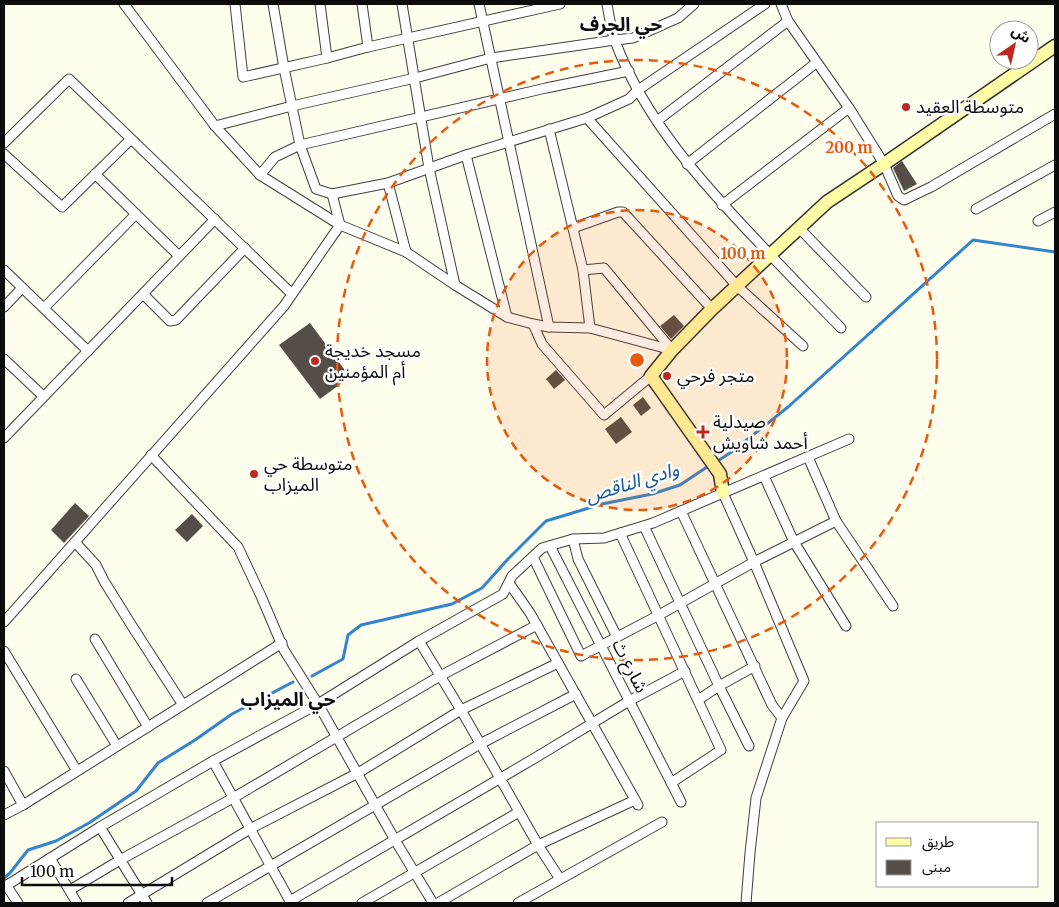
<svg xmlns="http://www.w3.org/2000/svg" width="1059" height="907" viewBox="0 0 1059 907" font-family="Merriweather,'Noto Sans Arabic',serif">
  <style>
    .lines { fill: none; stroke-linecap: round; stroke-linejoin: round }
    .stream { stroke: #3284d2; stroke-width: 3 }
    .building { fill: #554e48 }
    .street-casing { stroke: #3f3f3f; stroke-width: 11 }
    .secondary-casing { stroke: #2e2e2e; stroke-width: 15 }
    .street { stroke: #fff; stroke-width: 9 }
    .secondary { stroke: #fffda6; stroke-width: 12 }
    .ring { fill: none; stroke: #e8590c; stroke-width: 2.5; stroke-dasharray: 9 6 }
    .poi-dot { fill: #c1261f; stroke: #fff; stroke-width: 2 }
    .labels { text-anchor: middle; stroke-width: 5; stroke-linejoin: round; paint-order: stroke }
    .poi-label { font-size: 18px; fill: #0c0c0c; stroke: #fff; text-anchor: start }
    .street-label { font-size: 18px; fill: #0c0c0c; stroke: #fff }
    .neighbourhood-label { font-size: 19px; font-weight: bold; fill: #0c0c0c; stroke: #fff }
    .water-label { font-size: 19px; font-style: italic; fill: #1156a2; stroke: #fff }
    .centre { fill: #e8590c; stroke: #fff; stroke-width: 2.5 }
    .ring-label { font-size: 15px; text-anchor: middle; font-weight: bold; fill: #e8590c; stroke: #fff; stroke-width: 5; stroke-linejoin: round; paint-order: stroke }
  </style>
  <rect width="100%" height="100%" fill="#fffdeb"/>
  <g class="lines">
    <g class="stream">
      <polyline points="716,462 733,451 788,407 973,240 1055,252"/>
      <polyline points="312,676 343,659 348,635 361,625 452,604 482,588 508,559 546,521 602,504 652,494 680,485 710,465"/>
      <polyline points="4,878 10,873 28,850 56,841 89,823 136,791 158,763 195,740 232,714 293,682"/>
    </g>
  </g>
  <g class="building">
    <polygon points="902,161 917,184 904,191 893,168"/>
    <polygon points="674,315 684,326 671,339 660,326"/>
    <polygon points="310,323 350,377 320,399 279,345"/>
    <polygon points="556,370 565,380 554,389 546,379"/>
    <polygon points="643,397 651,408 641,416 633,405"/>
    <polygon points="621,417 632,432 616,444 605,429"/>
    <polygon points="75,503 89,516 64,543 51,530"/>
    <polygon points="192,514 203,526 187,542 175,530"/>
  </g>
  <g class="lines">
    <defs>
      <g id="street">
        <polyline points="124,4 215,126 260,175 340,225 406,252 455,285 507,317 533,324 549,327 590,328 672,350"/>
        <polyline points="235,4 243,77 327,58 368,47 560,4"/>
        <polyline points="273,4 284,68 300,145 316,189 332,194 388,183 466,155 587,118 629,99 638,90 765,4"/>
        <polyline points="320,4 327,58"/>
        <polyline points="362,4 368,47"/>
        <polyline points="402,4 429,168 455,285"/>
        <polyline points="479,4 549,327"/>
        <path d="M607,4C609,16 611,29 615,41C645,121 704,185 762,246C788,274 815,301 841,328"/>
        <polyline points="781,4 788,21 849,108 884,164 898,196 904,200 931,187 1055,114"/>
        <polyline points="587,118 737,286 803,346"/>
        <polyline points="657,121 788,21"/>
        <polyline points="215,126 292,106 415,78 491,58 615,40 633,38 678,18 694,4"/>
        <polyline points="549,129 583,270 590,328"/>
        <polyline points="4,143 69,79 292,294"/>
        <polyline points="4,154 62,207 131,139"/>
        <polyline points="466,155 507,317"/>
        <polyline points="687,164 816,63"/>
        <polyline points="95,174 179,256"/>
        <polyline points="260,175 275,157 300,145 546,88 629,71"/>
        <polyline points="388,183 406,252"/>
        <polyline points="722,205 849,108"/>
        <polyline points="976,209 1055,165"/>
        <polyline points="1038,221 1055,212"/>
        <polyline points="573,228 618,212 623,212 712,309"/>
        <polyline points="799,228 866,297"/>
        <polyline points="4,270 88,351"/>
        <polyline points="583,270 604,268 672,350"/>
        <polyline points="143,294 170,321 176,320 245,248"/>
        <polyline points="4,307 22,288"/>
        <polyline points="44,308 136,214"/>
        <polyline points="533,324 542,344 604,415 651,376"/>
        <polyline points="4,359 43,396"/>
        <polyline points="4,438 215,219"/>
        <polyline points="151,455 238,547 261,596 284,650 318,704 395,840 433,903"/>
        <polyline points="808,457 836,521 893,606"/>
        <polyline points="764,476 794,542 846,626"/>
        <polyline points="723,493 754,562 804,681 782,718 756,798 750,853 746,903"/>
        <polyline points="681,511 772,705 782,718"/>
        <polyline points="644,526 719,686 749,746"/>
        <polyline points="620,533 721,750 671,783"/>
        <polyline points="573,539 578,559 617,637"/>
        <polyline points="75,542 96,565 104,581 132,626 183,705"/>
        <polyline points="550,546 681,802"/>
        <polyline points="533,557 581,656 659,615 754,562 836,521"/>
        <polyline points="509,583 530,613 638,805"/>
        <polyline points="4,622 284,306 340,225 332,194"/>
        <polyline points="95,639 148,727"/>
        <polyline points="419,641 461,710 538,845 560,879"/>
        <polyline points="4,651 77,771"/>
        <polyline points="76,679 117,746"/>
        <polyline points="698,700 719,686 755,666"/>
        <polyline points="4,771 23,805"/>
        <polyline points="4,815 23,805 282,643"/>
        <polyline points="100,827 147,903"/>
        <polyline points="50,858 77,903"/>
        <polyline points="6,885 18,903"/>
        <polyline points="4,887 100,827 213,761"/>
        <polyline points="70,890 120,860 233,798 440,676 537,625"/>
        <polyline points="290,901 535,758 629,701 685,671"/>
        <polyline points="128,903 250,829 358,773 461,710 558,663"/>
        <polyline points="207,903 480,744 576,694"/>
        <polyline points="291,903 213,761 318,704 419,641 503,594 512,576 542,548 573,539 604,538 653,523 849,439"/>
        <polyline points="362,903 519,812"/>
        <polyline points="438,903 538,845 635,800"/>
        <polyline points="518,903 662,822"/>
      </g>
      <polyline id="secondary" points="723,493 720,474 651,376 672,350 712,309 827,202 884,164 1055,46"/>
    </defs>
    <use href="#street" class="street-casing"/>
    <use href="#secondary" class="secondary-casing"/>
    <use href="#street" class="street"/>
    <use href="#secondary" class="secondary"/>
  </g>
  <circle cx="637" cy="360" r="150" fill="#e8590c" fill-opacity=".12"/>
  <g class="ring">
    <circle cx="637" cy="360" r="150"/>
    <circle cx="637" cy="360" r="300"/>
  </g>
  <g class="poi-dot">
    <circle cx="906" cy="107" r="5"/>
    <circle cx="315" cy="361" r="5"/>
    <circle cx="667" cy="376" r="5"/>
    <path d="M700.5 424.5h5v5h5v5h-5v5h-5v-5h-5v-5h5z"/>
    <circle cx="254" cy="474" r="5"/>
  </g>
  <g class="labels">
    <g class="poi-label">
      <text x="916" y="113">متوسطة العقيد</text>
      <text x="325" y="357">مسجد خديجة<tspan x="325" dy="21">أم المؤمنين</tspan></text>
      <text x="677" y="382">متجر فرحي</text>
      <text x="713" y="428">صيدلية<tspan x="713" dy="21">أحمد شاويش</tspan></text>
      <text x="264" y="470">متوسطة حي<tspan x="264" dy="21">الميزاب</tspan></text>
    </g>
    <g class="street-label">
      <text transform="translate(630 666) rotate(63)" y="6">شارع ث</text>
    </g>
    <g class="neighbourhood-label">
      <text x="621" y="31">حي الجرف</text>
      <text x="288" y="706">حي الميزاب</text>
    </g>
    <g class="water-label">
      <text transform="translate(632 482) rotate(-17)" y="7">وادي الناقص</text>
    </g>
  </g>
  <circle cx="637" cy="360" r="8" class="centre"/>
  <g class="ring-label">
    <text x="849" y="153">200 m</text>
    <text x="743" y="259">100 m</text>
  </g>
  <rect width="1059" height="907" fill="none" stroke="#0c0c0c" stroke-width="10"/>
  <rect x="876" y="822" width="162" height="65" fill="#ffffff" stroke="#9e9e9e"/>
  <rect x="886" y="838" width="25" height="8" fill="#fffda6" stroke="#9e9e9e"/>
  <text x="922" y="847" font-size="15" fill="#0c0c0c">طريق</text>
  <rect x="886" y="860" width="25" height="15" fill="#554e48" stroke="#9e9e9e"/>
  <text x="922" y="872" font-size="15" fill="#0c0c0c">مبنى</text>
  <g transform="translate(1014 45) rotate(34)"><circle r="24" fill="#ffffff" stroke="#9e9e9e"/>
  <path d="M0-4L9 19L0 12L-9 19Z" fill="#c1261f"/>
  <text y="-8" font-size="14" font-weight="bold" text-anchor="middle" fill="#0c0c0c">ش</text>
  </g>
  <path d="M22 877v8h150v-8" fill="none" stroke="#0c0c0c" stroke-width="2.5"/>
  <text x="30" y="877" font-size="15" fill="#0c0c0c" stroke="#ffffff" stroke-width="4" paint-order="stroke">100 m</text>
</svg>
